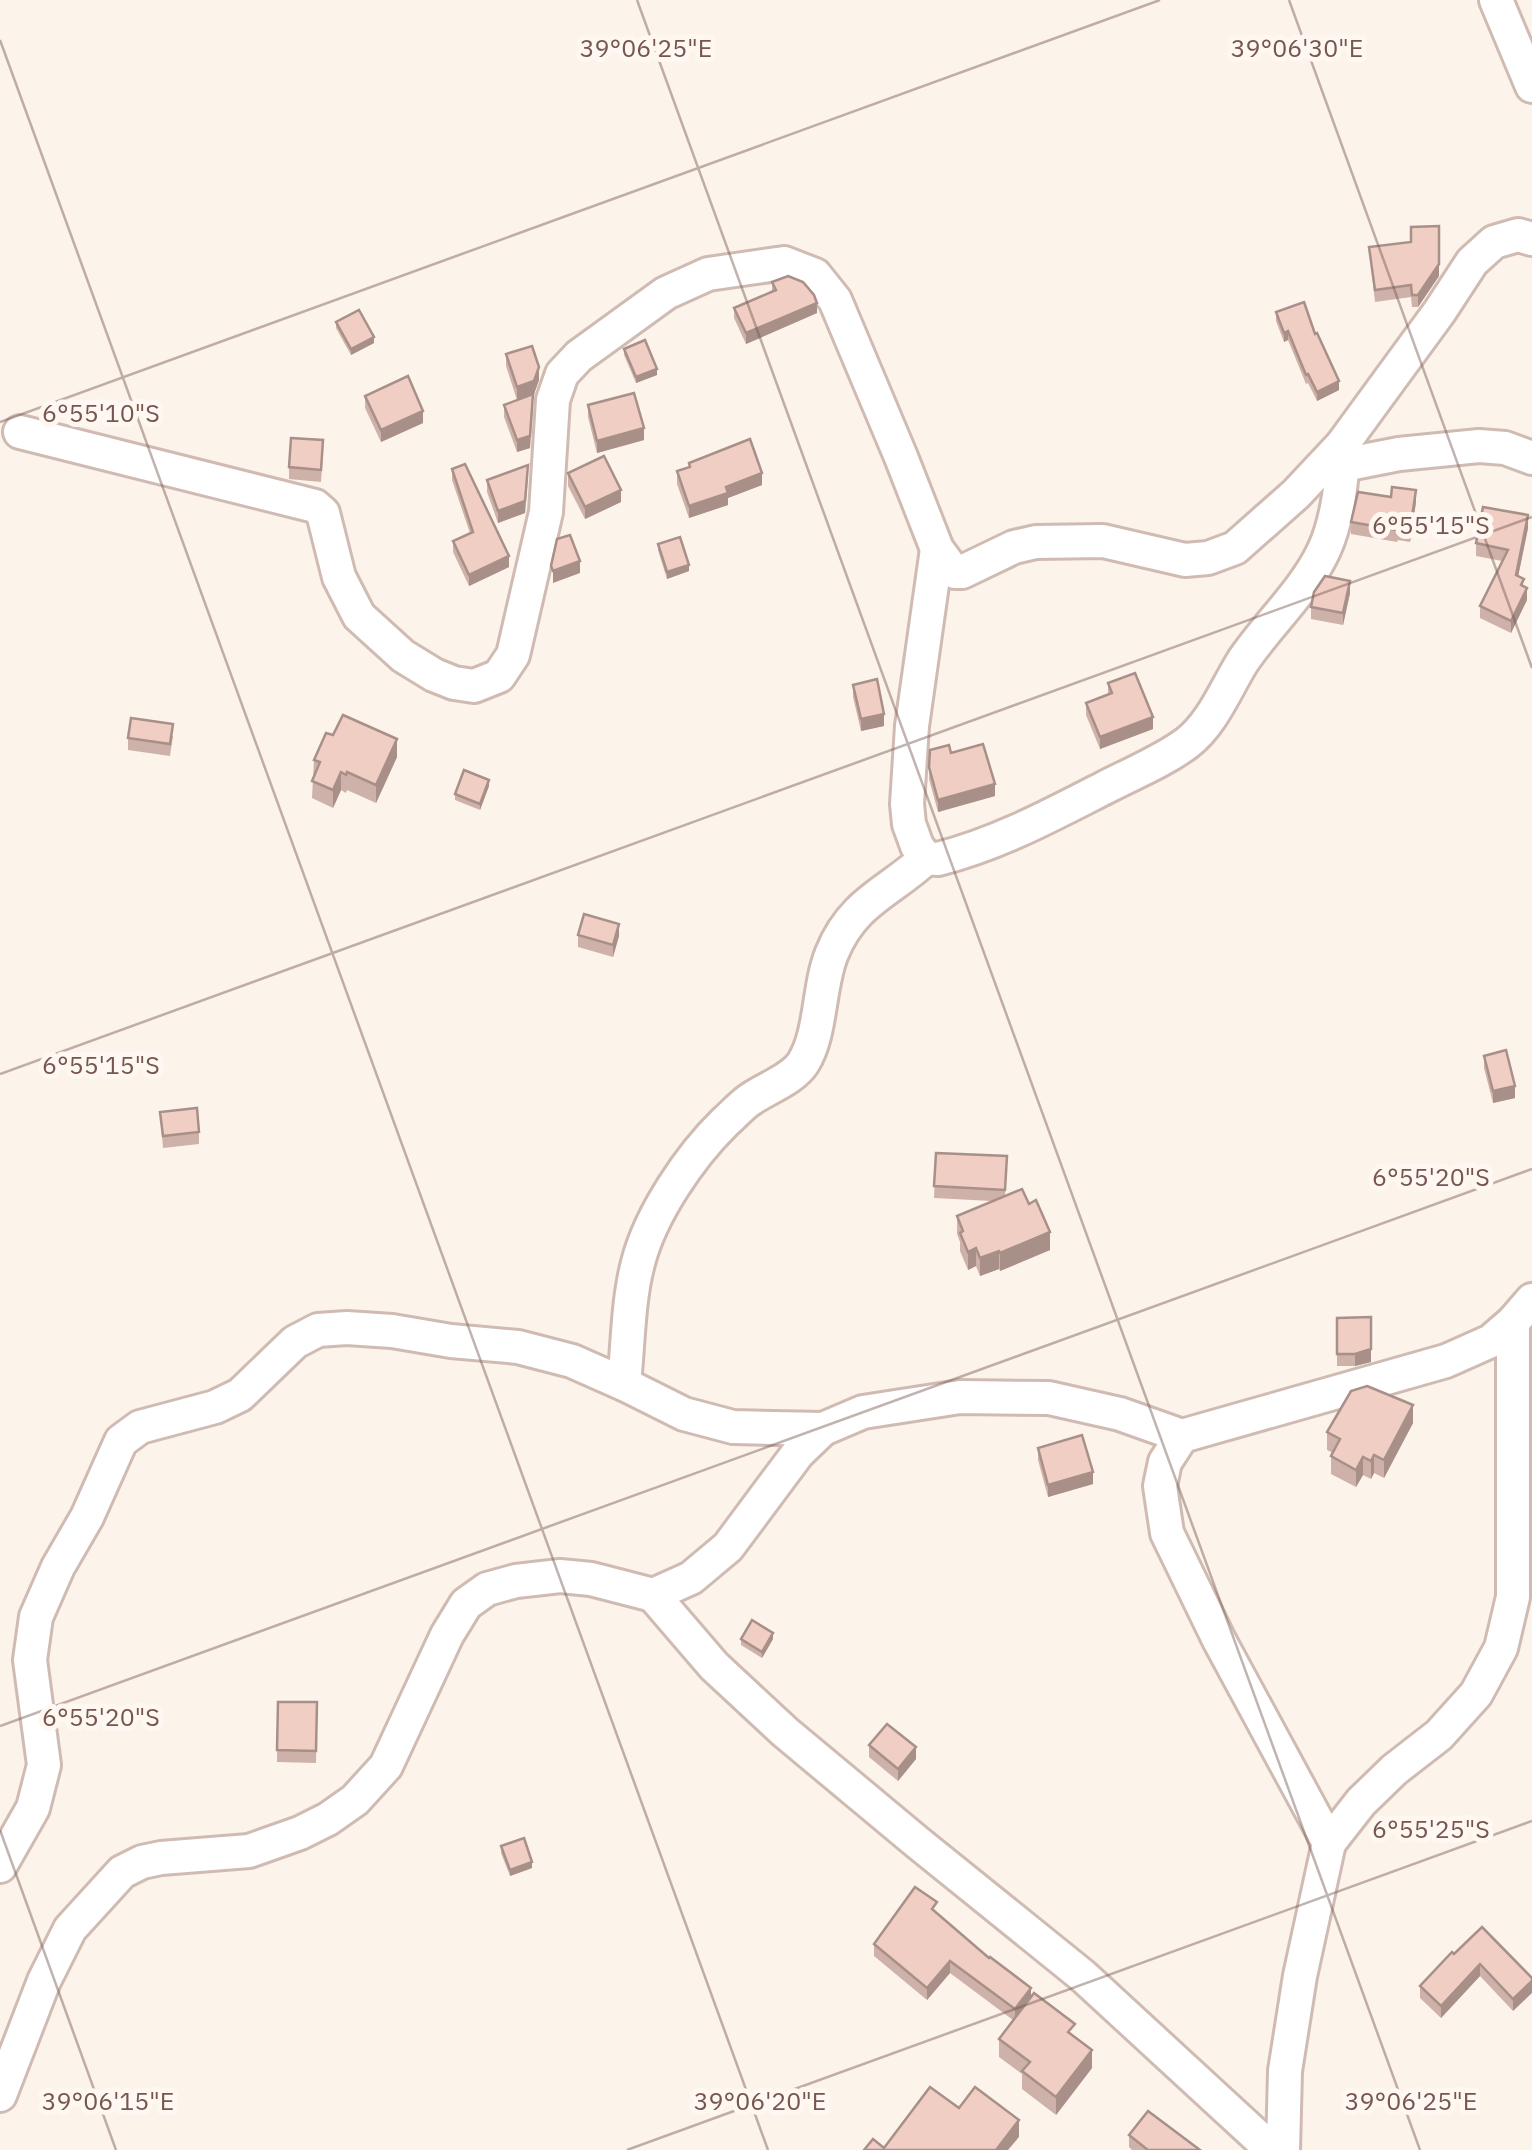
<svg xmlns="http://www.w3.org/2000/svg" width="1532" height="2150" viewBox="0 0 1532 2150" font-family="'IBM Plex Sans',sans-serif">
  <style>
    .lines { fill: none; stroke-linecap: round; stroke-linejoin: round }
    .minor-casing { stroke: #d0bbb3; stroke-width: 38 }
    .minor { stroke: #fff; stroke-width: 32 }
    .wall { fill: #ceb1a9 }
    .shaded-wall { fill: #a89089 }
    .building { fill: #f0cec4; stroke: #a89089; stroke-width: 2.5 }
    .ticks { fill: none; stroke: #76564f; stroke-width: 2.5; stroke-opacity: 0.45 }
    .ticks-label { font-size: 25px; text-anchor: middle; fill: #76564f; stroke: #fef7f2; stroke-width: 10; stroke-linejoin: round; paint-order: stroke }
  </style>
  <rect width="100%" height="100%" fill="#fcf3eb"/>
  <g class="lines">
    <defs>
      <g id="minor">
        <polyline points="1496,0 1532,86"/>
        <polyline points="20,432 315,506 323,513 339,577 359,616 403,656 434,675 454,683 474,686 499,676 513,655 546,512 553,400 562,374 579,356 666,293 708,274 784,263 815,275 835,300 901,457 937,549 951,568 955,572 962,572 1014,547 1036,542 1103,541 1185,560 1208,558 1235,548 1296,494 1342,445 1440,311 1472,262 1494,242 1518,235 1532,239"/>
        <polyline points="1343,465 1399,454 1479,446 1505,448 1532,458"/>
        <path d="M937,549L912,726L907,804L909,824L917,846L926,858L938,859C998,844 1051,815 1106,787C1133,773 1163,761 1187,743C1213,723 1226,688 1243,661C1268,624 1305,591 1324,550C1337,522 1344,475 1342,445"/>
        <path d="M624,1384C628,1345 628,1300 638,1263C650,1215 690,1156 725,1122C733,1115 740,1107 748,1101C764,1089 792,1080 803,1063C822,1033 818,986 832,953C853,901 890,892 926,858"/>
        <polyline points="653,1595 714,1666 785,1732 917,1842 1083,1976 1272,2150"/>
        <polyline points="1329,1843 1361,1802 1394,1770 1439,1735 1476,1694 1501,1648 1513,1597 1513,1322"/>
        <polyline points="0,1866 33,1808 44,1765 30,1660 36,1617 58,1567 87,1517 121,1441 140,1427 215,1407 240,1395 295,1342 318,1330 347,1328 392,1331 451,1341 518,1347 572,1361 624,1384 684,1414 733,1427 823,1429"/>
        <polyline points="0,2095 44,1981 70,1929 122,1872 142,1862 161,1858 249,1851 300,1833 328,1819 355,1800 386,1766 447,1635 466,1604 487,1589 516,1581 560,1576 591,1579 653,1595 691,1578 728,1547 798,1453 823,1429 863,1412 960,1397 1049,1398 1120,1414 1182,1436"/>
        <polyline points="1283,2150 1285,2071 1300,1976 1329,1843 1219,1640 1167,1533 1160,1486 1165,1462 1182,1436 1446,1361 1491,1341 1513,1322 1532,1300"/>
      </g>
    </defs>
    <use href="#minor" class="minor-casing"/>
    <use href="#minor" class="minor"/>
  </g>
  <g class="wall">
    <polygon points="1411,242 1439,276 1418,307 1412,307 1411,297 1375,302 1369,247"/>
    <polygon points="772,282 817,313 746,344 734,318 734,308 772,292"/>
    <polygon points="1276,312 1315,334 1339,390 1317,401 1308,383 1306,384 1288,340 1284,342 1276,321"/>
    <polygon points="336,322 374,343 351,355 336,328"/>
    <polygon points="624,349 657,375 636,383 624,355"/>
    <polygon points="506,354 539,380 534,394 517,400 506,366"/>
    <polygon points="365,396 423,423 381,442 365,408"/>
    <polygon points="504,405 533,406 530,448 517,452 504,417"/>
    <polygon points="588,405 644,440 597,453 588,417"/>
    <polygon points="323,452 321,482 289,479 289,467"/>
    <polygon points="689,463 762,485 728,498 728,505 689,518 677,484 677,471 689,467"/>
    <polygon points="452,469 509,567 469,586 453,552 453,541 470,533 452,480"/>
    <polygon points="568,473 621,502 585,519 568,486"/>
    <polygon points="528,477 525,513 498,523 487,492 487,480"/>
    <polygon points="1416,502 1410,542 1398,540 1397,542 1351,534 1351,522"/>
    <polygon points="1528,528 1518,576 1524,586 1527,600 1511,633 1480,618 1480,606 1502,561 1476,556 1476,543"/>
    <polygon points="658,544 689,571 667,579 658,550"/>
    <polygon points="1350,593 1343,625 1311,619 1311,607"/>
    <polygon points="1108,683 1153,729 1100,749 1086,715 1086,703 1108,695"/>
    <polygon points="853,685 884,726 861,731 853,697"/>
    <polygon points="173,736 170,756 128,750 128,738"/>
    <polygon points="930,750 951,753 995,796 938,812 929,779"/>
    <polygon points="397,757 376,803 347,790 346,793 341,790 333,808 312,798 314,760"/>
    <polygon points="489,786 480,810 455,800 455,794"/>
    <polygon points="578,935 619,936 613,957 578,947"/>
    <polygon points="1484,1056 1515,1098 1493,1103 1484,1068"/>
    <polygon points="160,1112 199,1132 199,1144 163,1148"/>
    <polygon points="936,1153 1007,1156 1005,1196 1050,1250 1000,1271 999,1269 980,1276 976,1266 968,1270 960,1251 960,1242 957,1234 957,1216 992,1201 934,1198"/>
    <polygon points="1337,1318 1371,1362 1355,1366 1337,1366"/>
    <polygon points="1413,1423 1384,1478 1374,1473 1371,1479 1363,1475 1356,1487 1331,1474 1331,1456 1333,1453 1327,1450 1327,1432"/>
    <polygon points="1038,1448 1093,1484 1048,1497 1038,1460"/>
    <polygon points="741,1639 773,1639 762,1658 741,1645"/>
    <polygon points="278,1702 317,1702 316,1763 277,1762"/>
    <polygon points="869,1745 916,1759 898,1781 869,1757"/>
    <polygon points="501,1846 532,1868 510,1876 501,1853"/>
    <polygon points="937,1913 989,1958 1075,2037 1092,2068 1056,2115 1022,2089 1022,2074 999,2057 999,2039 1013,2020 950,1973 927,2000 874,1956 874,1944"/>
    <polygon points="1452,1952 1532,1978 1513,2011 1480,1976 1441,2018 1420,1998 1420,1986"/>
    <polygon points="1129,2135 1200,2150 1132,2150 1129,2147"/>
  </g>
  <g class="shaded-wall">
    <polygon points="1439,264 1439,276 1418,307 1418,295"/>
    <polygon points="817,303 817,313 746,344 746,333"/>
    <polygon points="1288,331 1288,340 1284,342 1284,333"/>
    <polygon points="374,337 374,343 351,355 351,349"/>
    <polygon points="539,367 539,380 534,394 517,400 517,387"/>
    <polygon points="657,369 657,375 636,383 636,377"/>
    <polygon points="1339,381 1339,390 1317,401 1317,392"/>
    <polygon points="533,394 530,448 517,452 517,440"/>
    <polygon points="423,411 423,423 381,442 381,430"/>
    <polygon points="644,428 644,440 597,453 597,441"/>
    <polygon points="528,465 525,513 498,523 498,511"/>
    <polygon points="762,473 762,485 728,498 728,505 689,518 689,506 726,487"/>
    <polygon points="621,490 621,502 585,519 585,507"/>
    <polygon points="1416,490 1416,502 1410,542 1410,530"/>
    <polygon points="1528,515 1528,528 1516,587 1516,575"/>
    <polygon points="509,556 509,567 469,586 469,575"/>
    <polygon points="580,561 580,573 553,583 553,571"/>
    <polygon points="689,565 689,571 667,579 667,572"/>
    <polygon points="1350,581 1350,593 1343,625 1343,613"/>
    <polygon points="1527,588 1527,600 1511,633 1511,621"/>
    <polygon points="884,714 884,726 861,731 861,719"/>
    <polygon points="1153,717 1153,729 1100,749 1100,737"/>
    <polygon points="397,739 397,757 376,803 376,785"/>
    <polygon points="341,772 341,790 333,808 333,790"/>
    <polygon points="489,780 489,786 480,810 480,804"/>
    <polygon points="995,784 995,796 938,812 938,800"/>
    <polygon points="619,924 619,936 613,957 613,945"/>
    <polygon points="1515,1086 1515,1098 1493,1103 1493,1091"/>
    <polygon points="1050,1232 1050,1250 1000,1271 1000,1253"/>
    <polygon points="976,1248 976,1266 968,1270 968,1252"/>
    <polygon points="999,1251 999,1269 980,1276 980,1258"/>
    <polygon points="1371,1349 1371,1362 1355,1366 1355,1354"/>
    <polygon points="1413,1405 1413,1423 1384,1478 1384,1460"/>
    <polygon points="1374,1455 1374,1473 1371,1479 1371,1461"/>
    <polygon points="1363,1457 1363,1475 1356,1487 1356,1470"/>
    <polygon points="1093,1472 1093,1484 1048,1497 1048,1485"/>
    <polygon points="773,1633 773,1639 762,1658 762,1652"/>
    <polygon points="916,1747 916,1759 898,1781 898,1769"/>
    <polygon points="532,1862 532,1868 510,1876 510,1870"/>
    <polygon points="950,1961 950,1973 927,2000 927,1988"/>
    <polygon points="1480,1964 1480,1976 1441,2018 1441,2006"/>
    <polygon points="1532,1981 1532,1993 1513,2011 1513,1999"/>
    <polygon points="1031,1988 1031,2000 1015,2021 1015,2009"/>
    <polygon points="1092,2050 1092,2068 1056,2115 1056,2097"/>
    <polygon points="1019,2120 1019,2137 1008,2150 996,2150"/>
  </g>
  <g class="building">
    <polygon points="1439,226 1439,264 1418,295 1412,295 1411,285 1375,290 1369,247 1411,242 1411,227"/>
    <polygon points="788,276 803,282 814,295 817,303 746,333 734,308 776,290 772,282"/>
    <polygon points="1304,302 1315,334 1317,333 1339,381 1317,392 1308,374 1306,375 1288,331 1284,333 1276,312"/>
    <polygon points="359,310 374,337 351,349 336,322"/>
    <polygon points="645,340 657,369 636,377 624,349"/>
    <polygon points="532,346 539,367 534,381 517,387 506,354"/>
    <polygon points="408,376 423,411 381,430 365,396"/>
    <polygon points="634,393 644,428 597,441 588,405"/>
    <polygon points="533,394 530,436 517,440 504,405"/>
    <polygon points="291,438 323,440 321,470 289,467"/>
    <polygon points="750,439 762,473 726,487 728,493 689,506 677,471 690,467 689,463"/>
    <polygon points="604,456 621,490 585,507 568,473"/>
    <polygon points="465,464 509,556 469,575 453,541 473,532 452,469"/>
    <polygon points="528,465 525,501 498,511 487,480"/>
    <polygon points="1392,487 1416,490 1410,530 1398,528 1397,530 1351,522 1358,492 1391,497"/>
    <polygon points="1483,507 1528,515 1516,575 1524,579 1521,585 1527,588 1511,621 1480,606 1508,550 1476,543"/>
    <polygon points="570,535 580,561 553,571 551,566 557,539"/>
    <polygon points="680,537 689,565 667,572 658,544"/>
    <polygon points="1325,576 1350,581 1343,613 1311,607 1314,592"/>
    <polygon points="1135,673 1153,717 1100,737 1086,703 1112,693 1108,683"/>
    <polygon points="877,679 884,714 861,719 853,685"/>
    <polygon points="343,715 397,739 376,785 347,772 346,775 341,772 333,790 312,781 320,762 314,760 326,733 333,735"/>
    <polygon points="131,718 173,724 170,744 128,738"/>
    <polygon points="983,744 995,784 938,800 929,767 930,750 949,745 951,753"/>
    <polygon points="464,770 489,780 480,804 455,794"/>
    <polygon points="584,914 619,924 613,945 578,935"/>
    <polygon points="1506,1050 1515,1086 1493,1091 1484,1056"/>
    <polygon points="197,1108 199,1132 163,1136 160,1112"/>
    <polygon points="936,1153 1007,1156 1005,1190 934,1186"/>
    <polygon points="1022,1189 1029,1204 1036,1200 1050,1232 1000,1253 999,1251 980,1258 976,1248 968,1252 960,1233 963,1231 957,1216"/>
    <polygon points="1371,1317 1371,1349 1355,1354 1337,1354 1337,1318"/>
    <polygon points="1367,1386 1413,1405 1384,1460 1374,1455 1371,1461 1363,1457 1356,1470 1331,1456 1340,1439 1327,1432 1351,1391"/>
    <polygon points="1082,1435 1093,1472 1048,1485 1038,1448"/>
    <polygon points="752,1620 773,1633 762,1652 741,1639"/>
    <polygon points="278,1702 317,1702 316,1751 277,1750"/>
    <polygon points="887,1724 916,1747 898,1769 869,1745"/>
    <polygon points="524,1838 532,1862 510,1870 501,1846"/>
    <polygon points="915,1887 937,1902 932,1909 989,1958 990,1957 1031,1988 1015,2009 950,1961 927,1988 874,1944"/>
    <polygon points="1482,1927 1532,1978 1532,1981 1513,1999 1480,1964 1441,2006 1420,1986 1452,1952 1454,1954"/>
    <polygon points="1034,1993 1075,2024 1068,2032 1092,2050 1056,2097 1022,2071 1030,2062 999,2039"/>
    <polygon points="930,2087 959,2108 975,2087 1019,2120 996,2150 864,2150 873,2139 884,2148"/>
    <polygon points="1148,2111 1200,2150 1148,2150 1129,2135"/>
  </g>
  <path class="ticks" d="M637,0L1420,2150M1289,0L1532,668M0,40L768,2150M0,422L1160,0M0,1074L1532,517M0,1726L1532,1169M0,1830L116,2150M627,2150L1532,1821"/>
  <g class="ticks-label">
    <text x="646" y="57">39°06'25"E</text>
    <text x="1297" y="57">39°06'30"E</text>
    <text x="101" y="422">6°55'10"S</text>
    <text x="1431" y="534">6°55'15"S</text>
    <text x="101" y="1074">6°55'15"S</text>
    <text x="1431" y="1186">6°55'20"S</text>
    <text x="101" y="1726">6°55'20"S</text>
    <text x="1431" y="1838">6°55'25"S</text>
    <text x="108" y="2110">39°06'15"E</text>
    <text x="760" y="2110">39°06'20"E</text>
    <text x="1411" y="2110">39°06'25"E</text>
  </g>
</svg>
